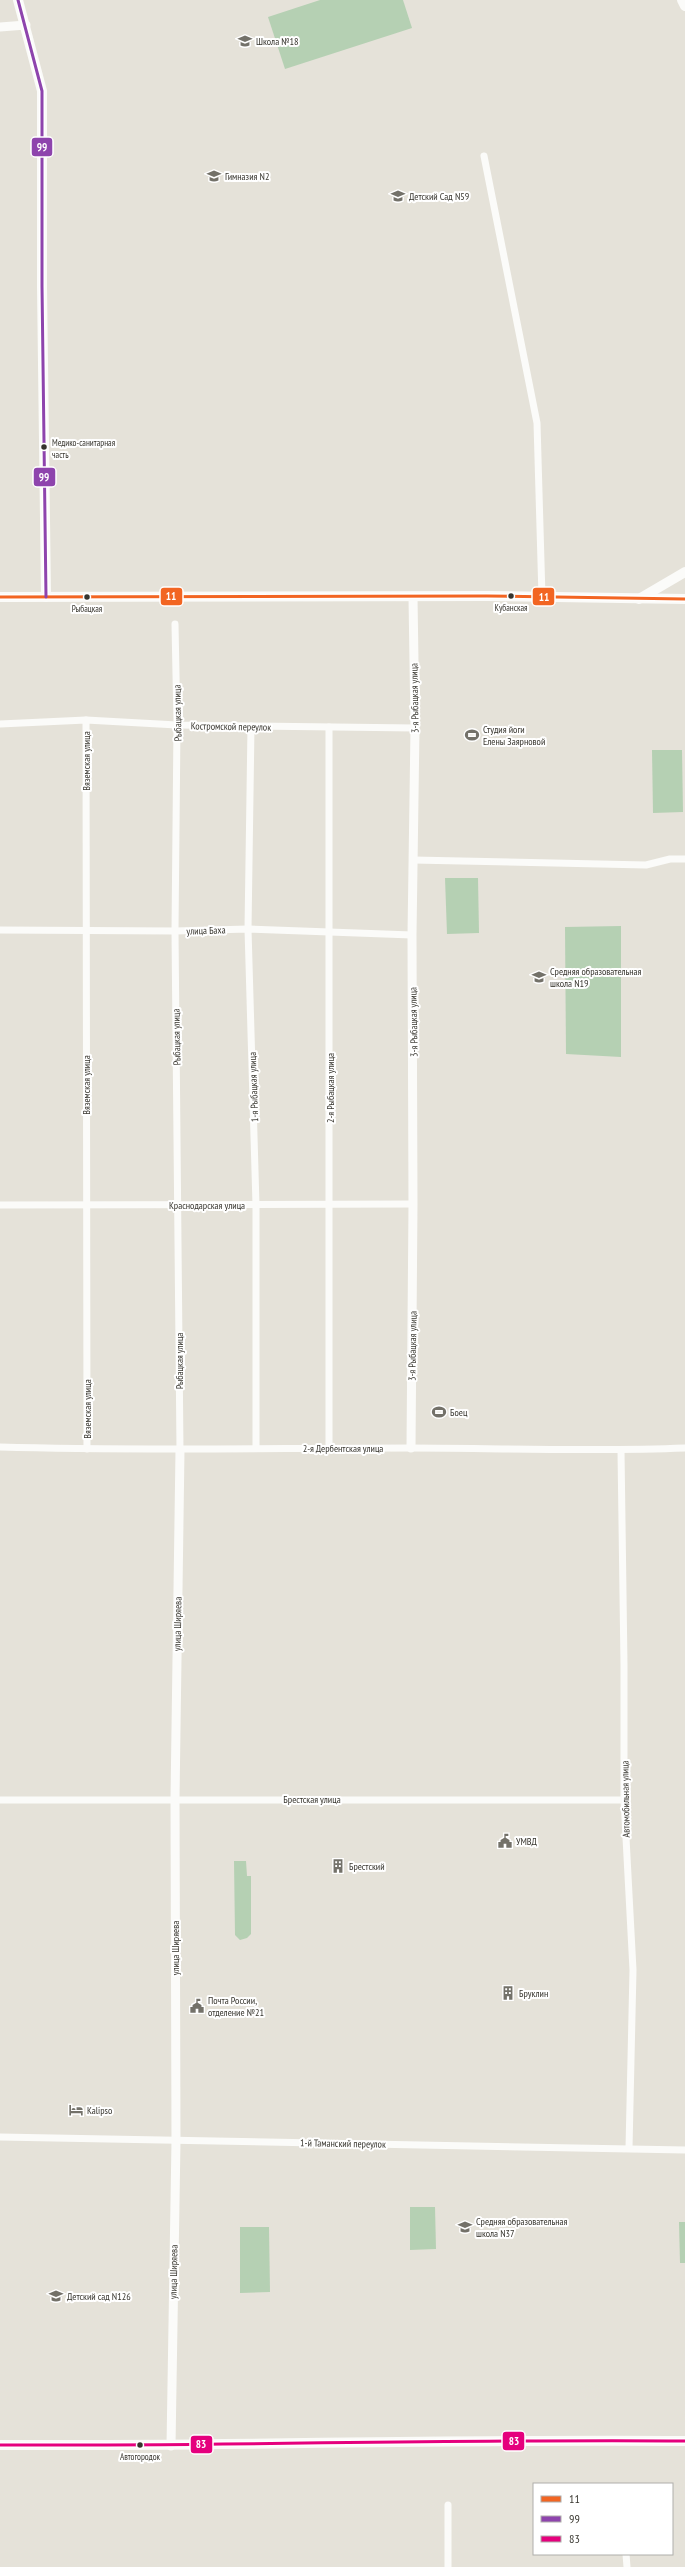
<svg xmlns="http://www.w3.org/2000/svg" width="685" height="2567" viewBox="0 0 685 2567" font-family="'PT Sans Narrow',sans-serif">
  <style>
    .green { fill: #b5d0b3 }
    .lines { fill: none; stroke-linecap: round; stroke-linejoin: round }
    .minor { stroke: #fbfbf9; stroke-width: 7 }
    .tertiary { stroke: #fbfbf9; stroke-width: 9 }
    .secondary { stroke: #fbfbf9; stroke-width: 10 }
    .bus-1-casing { stroke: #fff; stroke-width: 6 }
    .bus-2-casing { stroke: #fff; stroke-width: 6 }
    .bus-3-casing { stroke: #fff; stroke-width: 6 }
    .bus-1 { stroke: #f26522; stroke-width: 3 }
    .bus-2 { stroke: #8e44ad; stroke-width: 3 }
    .bus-3 { stroke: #e5007d; stroke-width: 3 }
    .bus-dot { fill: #36342d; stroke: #fff; stroke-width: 1.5 }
    .labels { text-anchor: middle; stroke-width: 4; stroke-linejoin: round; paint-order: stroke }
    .bus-label { font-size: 9px; fill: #36342d; stroke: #fff }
    .poi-label { font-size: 10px; fill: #36342d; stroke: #fff; text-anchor: start }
    .street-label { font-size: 10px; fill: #36342d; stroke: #fff }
    .line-badge { stroke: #fff; stroke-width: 1.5 }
    .badge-label { font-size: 11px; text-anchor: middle; font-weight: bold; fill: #fff }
  </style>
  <rect width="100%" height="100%" fill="#e5e2d9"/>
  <g class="green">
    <polygon points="320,0 403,0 412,28 285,69 268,17"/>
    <polygon points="652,750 682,750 683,812 653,813"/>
    <polygon points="445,878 478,878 479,933 447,934"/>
    <polygon points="621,926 621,1057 566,1054 565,927"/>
    <polygon points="234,1861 246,1861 247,1876 251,1876 251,1934 247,1938 240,1940 235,1935"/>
    <polygon points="410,2207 435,2207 436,2249 410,2250"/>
    <polygon points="685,2222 685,2263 680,2263 679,2222"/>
    <polygon points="240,2227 269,2227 270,2292 240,2293"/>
  </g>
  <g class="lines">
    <g class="minor">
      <polyline points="484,156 537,423 542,597"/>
      <polyline points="175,624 177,725 175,931 180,1450"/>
      <polyline points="86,720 87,1449"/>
      <polyline points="0,724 86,720 177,725 415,728"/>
      <polyline points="251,726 248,929 256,1205 256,1447"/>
      <polyline points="413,860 646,865 670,859 685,859"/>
      <polyline points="0,930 175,931 248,929 412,935"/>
      <polyline points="0,1205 413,1204"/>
      <path d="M0,1447C137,1451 273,1448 410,1448C502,1448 593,1452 685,1448"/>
      <polyline points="329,1449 329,727"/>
      <polyline points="621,1451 624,1665 624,1800 633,1970 629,2148"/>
      <polyline points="0,1800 624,1800"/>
      <polyline points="0,2137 685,2150"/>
      <polyline points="448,2505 448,2567"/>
      <polyline points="626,2554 627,2567"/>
    </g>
    <g class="tertiary">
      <polyline points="0,27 26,25"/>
      <polyline points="411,1448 413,1204 412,935 415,728 413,597"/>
      <polyline points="171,2446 176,2141 175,1799 180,1450"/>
    </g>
    <g class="secondary">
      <polyline points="18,0 42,91 42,286 46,597"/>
      <polyline points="682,0 685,6"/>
      <polyline points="0,597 487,596 685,599"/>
      <polyline points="639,599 685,572"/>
      <path d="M0,2445C228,2446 457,2439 685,2441"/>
    </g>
    <defs>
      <polyline id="bus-1" points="0,597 487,596 685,599"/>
      <polyline id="bus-2" points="18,0 42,91 42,286 46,597"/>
      <path id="bus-3" d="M0,2445C228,2446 457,2439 685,2441"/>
    </defs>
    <use href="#bus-1" class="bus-1-casing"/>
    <use href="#bus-2" class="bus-2-casing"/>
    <use href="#bus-3" class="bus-3-casing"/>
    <use href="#bus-1" class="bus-1"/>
    <use href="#bus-2" class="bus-2"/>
    <use href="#bus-3" class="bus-3"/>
  </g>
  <defs>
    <symbol id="school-bare" viewBox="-9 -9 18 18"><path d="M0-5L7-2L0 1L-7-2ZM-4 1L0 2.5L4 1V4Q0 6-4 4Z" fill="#737169" stroke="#fff" stroke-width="2.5" paint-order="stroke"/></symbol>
    <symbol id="stadium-bare" viewBox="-9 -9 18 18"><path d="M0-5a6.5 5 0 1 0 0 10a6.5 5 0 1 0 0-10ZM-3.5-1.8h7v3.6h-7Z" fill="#737169" stroke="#fff" stroke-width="2.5" paint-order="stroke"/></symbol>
    <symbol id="civic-bare" viewBox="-9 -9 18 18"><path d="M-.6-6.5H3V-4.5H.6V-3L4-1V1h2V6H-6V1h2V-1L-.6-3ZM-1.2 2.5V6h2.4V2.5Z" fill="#737169" stroke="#fff" stroke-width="2.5" paint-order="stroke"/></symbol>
    <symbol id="building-bare" viewBox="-9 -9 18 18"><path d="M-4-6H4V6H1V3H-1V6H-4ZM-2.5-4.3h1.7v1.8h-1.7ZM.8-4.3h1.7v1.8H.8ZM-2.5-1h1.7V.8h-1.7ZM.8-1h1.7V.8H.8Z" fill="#737169" stroke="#fff" stroke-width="2.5" paint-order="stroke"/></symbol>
    <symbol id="hotel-bare" viewBox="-9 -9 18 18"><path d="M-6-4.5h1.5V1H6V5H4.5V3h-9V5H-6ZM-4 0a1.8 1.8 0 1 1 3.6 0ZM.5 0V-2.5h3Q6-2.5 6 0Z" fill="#737169" stroke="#fff" stroke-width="2.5" paint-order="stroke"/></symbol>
  </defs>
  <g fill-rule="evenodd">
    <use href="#school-bare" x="235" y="31" width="20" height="20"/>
    <use href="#school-bare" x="204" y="166" width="20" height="20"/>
    <use href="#school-bare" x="388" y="186" width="20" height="20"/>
    <use href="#stadium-bare" x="462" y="725" width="20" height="20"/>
    <use href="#school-bare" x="529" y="967" width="20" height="20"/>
    <use href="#stadium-bare" x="429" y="1402" width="20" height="20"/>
    <use href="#civic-bare" x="495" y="1831" width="20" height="20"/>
    <use href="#building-bare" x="328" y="1856" width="20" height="20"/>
    <use href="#building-bare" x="498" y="1983" width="20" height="20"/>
    <use href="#civic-bare" x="187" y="1996" width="20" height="20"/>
    <use href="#hotel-bare" x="66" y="2100" width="20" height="20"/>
    <use href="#school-bare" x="455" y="2217" width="20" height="20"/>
    <use href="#school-bare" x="46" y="2286" width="20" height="20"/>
  </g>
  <g class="bus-dot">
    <circle cx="44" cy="447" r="3.5"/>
    <circle cx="511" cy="596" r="3.5"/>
    <circle cx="87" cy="597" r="3.5"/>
    <circle cx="140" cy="2445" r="3.5"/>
  </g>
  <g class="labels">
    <g class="bus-label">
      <text x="52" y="446" text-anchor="start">Медико-санитарная<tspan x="52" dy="12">часть</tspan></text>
      <text x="511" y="611">Кубанская</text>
      <text x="87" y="612">Рыбацкая</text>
      <text x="140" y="2460">Автогородок</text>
    </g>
    <g class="poi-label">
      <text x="256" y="45">Школа №18</text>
      <text x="225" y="180">Гимназия N2</text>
      <text x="409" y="200">Детский Сад N59</text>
      <text x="483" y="733">Студия йоги<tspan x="483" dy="12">Елены Заярновой</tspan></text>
      <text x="550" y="975">Средняя образовательная<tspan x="550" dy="12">школа N19</tspan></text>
      <text x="450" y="1416">Боец</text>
      <text x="516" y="1845">УМВД</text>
      <text x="349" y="1870">Брестский</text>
      <text x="519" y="1997">Бруклин</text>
      <text x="208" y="2004">Почта России,<tspan x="208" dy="12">отделение №21</tspan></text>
      <text x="87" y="2114">Kalipso</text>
      <text x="476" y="2225">Средняя образовательная<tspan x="476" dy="12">школа N37</tspan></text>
      <text x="67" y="2300">Детский сад N126</text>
    </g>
    <g class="street-label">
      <text transform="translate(414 698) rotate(-91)" y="4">3-я Рыбацкая улица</text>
      <text transform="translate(177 713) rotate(-91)" y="4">Рыбацкая улица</text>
      <text transform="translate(231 726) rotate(1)" y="4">Костромской переулок</text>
      <text transform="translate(86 761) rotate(-90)" y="4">Вяземская улица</text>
      <text transform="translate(206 930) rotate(-2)" y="4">улица Баха</text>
      <text transform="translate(413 1022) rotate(-91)" y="4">3-я Рыбацкая улица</text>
      <text transform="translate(176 1037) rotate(-91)" y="4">Рыбацкая улица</text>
      <text transform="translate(86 1085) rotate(-90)" y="4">Вяземская улица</text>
      <text transform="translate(253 1087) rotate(-92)" y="4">1-я Рыбацкая улица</text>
      <text transform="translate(330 1088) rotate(-90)" y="4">2-я Рыбацкая улица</text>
      <text x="207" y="1209">Краснодарская улица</text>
      <text transform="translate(412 1346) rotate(-89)" y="4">3-я Рыбацкая улица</text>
      <text transform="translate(179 1361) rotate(-90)" y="4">Рыбацкая улица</text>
      <text transform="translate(87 1409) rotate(-90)" y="4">Вяземская улица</text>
      <text x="343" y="1452">2-я Дербентская улица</text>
      <text transform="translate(177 1624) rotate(-89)" y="4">улица Ширяева</text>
      <text x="312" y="1803">Брестская улица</text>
      <text transform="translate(625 1799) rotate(-91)" y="4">Автомобильная улица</text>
      <text transform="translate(175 1948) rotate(-90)" y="4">улица Ширяева</text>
      <text transform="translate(343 2143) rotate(1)" y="4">1-й Таманский переулок</text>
      <text transform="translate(173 2272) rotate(-89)" y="4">улица Ширяева</text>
    </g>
  </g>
  <g class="line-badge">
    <rect x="31" y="137" width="22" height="20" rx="4" fill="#8e44ad"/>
    <rect x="33" y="467" width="23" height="20" rx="4" fill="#8e44ad"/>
    <rect x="160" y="587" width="23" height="19" rx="4" fill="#f26522"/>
    <rect x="532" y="587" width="23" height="19" rx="4" fill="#f26522"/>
    <rect x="502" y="2431" width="23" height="20" rx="4" fill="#e5007d"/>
    <rect x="190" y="2435" width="23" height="19" rx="4" fill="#e5007d"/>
  </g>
  <g class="badge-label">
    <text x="42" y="151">99</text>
    <text x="44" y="481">99</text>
    <text x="171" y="600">11</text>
    <text x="544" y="601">11</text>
    <text x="514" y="2445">83</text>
    <text x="201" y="2448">83</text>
  </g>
  <rect x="533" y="2483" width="140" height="72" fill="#ffffff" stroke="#afaeab"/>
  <rect x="541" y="2496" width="20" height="6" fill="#f26522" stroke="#afaeab"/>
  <text x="569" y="2503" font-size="12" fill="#36342d">11</text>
  <rect x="541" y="2516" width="20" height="6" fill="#8e44ad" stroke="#afaeab"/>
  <text x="569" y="2523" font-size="12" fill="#36342d">99</text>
  <rect x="541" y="2536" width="20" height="6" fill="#e5007d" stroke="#afaeab"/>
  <text x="569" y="2543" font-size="12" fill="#36342d">83</text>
</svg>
